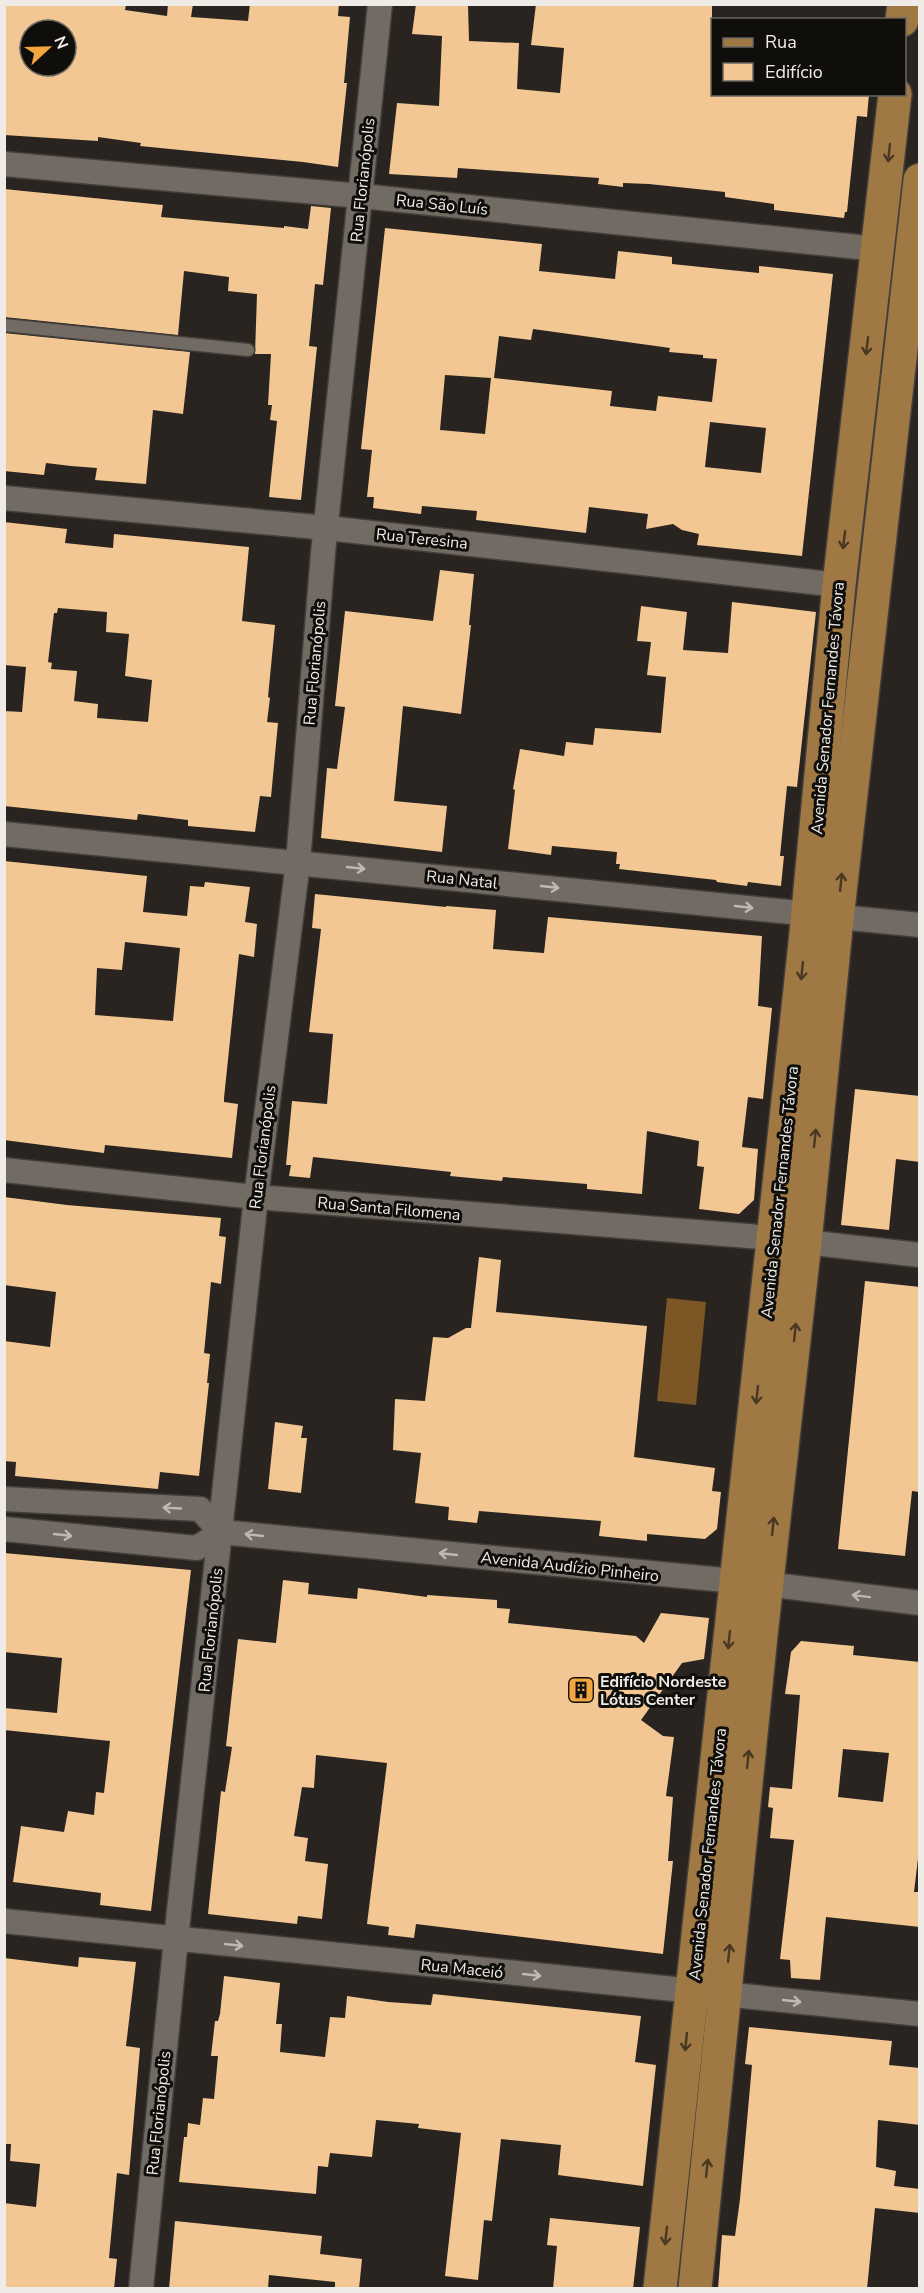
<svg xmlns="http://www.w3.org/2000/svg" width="924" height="2293" viewBox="0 0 924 2293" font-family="'Nunito Sans',sans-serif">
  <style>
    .water { fill: #7c5624 }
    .building { fill: #f2c794; fill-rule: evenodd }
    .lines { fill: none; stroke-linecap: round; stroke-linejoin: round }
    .service-casing { stroke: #433e3a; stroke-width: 15 }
    .minor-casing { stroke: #433e3a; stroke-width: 27 }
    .primary-casing { stroke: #433e3a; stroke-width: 36 }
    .service { stroke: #716b64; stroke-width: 12 }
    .minor { stroke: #716b64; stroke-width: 24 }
    .primary { stroke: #9f7844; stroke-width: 33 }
    .oneway { stroke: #493822 }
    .oneway2 { stroke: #bdb8b3 }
    .labels { text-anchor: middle; stroke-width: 6; stroke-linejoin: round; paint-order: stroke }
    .street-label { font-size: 16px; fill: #efece8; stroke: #100e0b }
    .poi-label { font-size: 16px; font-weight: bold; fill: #efece8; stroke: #100e0b; text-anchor: start }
  </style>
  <rect width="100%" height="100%" fill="#29241f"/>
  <polygon class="water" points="667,1298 706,1302 696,1405 657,1401"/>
  <g class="building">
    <path d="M4,4H126L125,10L167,16L168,4H193L191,17L248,21L250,4H339L338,16L350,17L344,83H347L338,167L303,162L140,146L141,143L98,137V141L4,135ZM30,30H66V66H30Z"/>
    <polygon points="416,4 468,4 469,41 519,43 517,89 560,93 564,48 531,45 536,4 712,4 712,94 869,94 867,117 857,116 847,212 845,212 844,218 774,210 774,204 725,197 725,192 649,184 623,183 623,187 598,184 599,178 458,168 457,178 389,174 397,103 439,106 442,36 412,34"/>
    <polygon points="4,189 163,205 161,217 284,228 284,226 308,229 311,206 331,208 323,285 315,284 309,346 317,347 301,500 269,497 277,421 270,420 272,405 268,405 271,354 255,354 257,294 228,291 229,277 184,271 178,335 4,317"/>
    <path d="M385,228L542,244L539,271L615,279L618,251L672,257V264L759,273V266L833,274L802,556L697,545L699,534L682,530L673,524L646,529L648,514L589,507L586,533L476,520L477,511L422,506L421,514L373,508L374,497H367L372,450L361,449ZM533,329L663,347L670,348L669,352L703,355V358L717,359L712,402L658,396L656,411L610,406L612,391L494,378L499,336L531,340ZM445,375L491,378L485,434L440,430ZM710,422L766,428L761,473L705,467Z"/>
    <polygon points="4,333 190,352 183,414 153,410 146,484 95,480 97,468 71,466 46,463 44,475 4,471"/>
    <path d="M4,522L67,529L65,543L113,548L114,534L249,547L242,621L275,625L268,697L270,698L267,722L278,723L271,797L260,796L255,832L188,826V820L138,814L137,820L4,806V711L22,712L26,667L4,665ZM58,608L107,612L106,632L129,634L125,676L152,680L148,722L97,718L98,704L74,701L77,671L51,669L52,663L48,662L54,613H57Z"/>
    <polygon points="440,570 474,574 469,625 471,625 461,714 403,706 394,801 447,806 442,852 321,838 327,768 337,769 345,707 335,706 345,611 433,621"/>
    <polygon points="732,602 816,612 797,787 787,786 780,856 784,856 781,886 748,882 747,886 717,882 716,880 619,869 620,864 616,864 617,852 552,846 551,855 508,849 515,790 513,789 520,749 564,756 566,742 593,745 595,728 661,733 666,677 647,675 651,642 637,641 641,606 687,612 683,650 728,653"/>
    <path d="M4,861L147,876L143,912L187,916L190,886L204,887L205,882L250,887L245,922L257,924L254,957L239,954L224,1098V1102L238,1104L232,1158L105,1145L104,1153L4,1140ZM125,942L180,948L173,1021L95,1015L97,968L122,970Z"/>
    <polygon points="315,894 446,907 446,906 496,910 493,949 544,953 548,917 762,936 758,1006 772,1008 763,1099 748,1097 742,1147 758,1149 754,1200 739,1214 699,1209 704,1167 697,1166 699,1141 647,1131 642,1194 587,1189 587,1184 503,1177 502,1181 450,1176 451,1172 313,1157 310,1178 289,1176 291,1165 286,1165 292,1101 327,1104 333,1034 309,1032 321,929 312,928"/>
    <polygon points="855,1089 920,1096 920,1162 896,1159 889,1230 841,1225"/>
    <polygon points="4,1197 67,1205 221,1218 219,1236 226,1237 221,1284 211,1282 204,1353 210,1354 207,1383 209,1383 199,1476 160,1472 158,1489 15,1476 16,1462 4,1461 4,1341 50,1347 56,1292 4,1285"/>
    <polygon points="479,1257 501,1260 496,1312 647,1326 634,1457 715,1468 712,1491 721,1492 717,1529 705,1539 647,1534 647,1541 599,1536 601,1521 479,1511 477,1523 448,1520 449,1507 415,1503 421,1453 393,1450 395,1399 425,1401 433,1337 448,1338 466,1328 471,1328"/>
    <polygon points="865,1281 920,1287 920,1492 912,1491 905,1556 838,1549"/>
    <polygon points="275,1422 303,1426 301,1438 307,1438 301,1493 268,1489"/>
    <polygon points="4,1553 191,1570 151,1911 100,1905 101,1893 13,1882 21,1826 64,1832 68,1811 94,1815 96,1792 104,1793 110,1741 4,1730 4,1708 57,1713 62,1658 4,1652"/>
    <polygon points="283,1580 309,1583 308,1594 357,1599 358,1588 427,1597 427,1595 497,1600 497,1608 510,1609 508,1623 636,1636 644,1643 661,1613 709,1618 704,1659 682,1663 641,1720 663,1736 674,1737 666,1796 673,1797 668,1861 673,1861 663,1954 416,1924 414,1938 388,1935 389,1927 367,1924 387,1763 316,1755 314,1788 302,1787 294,1836 308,1838 305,1861 328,1864 322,1919 298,1916 297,1924 208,1914 221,1791 225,1792 232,1747 226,1746 238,1639 276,1643"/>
    <path d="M801,1641L854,1646L853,1655L920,1662V1842L914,1892H920V1927L826,1917L820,1980L791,1978L790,1960L780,1959L794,1840L770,1838L773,1808L768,1807L770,1787L792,1789L800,1695L785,1694L791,1652ZM843,1749L889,1753L883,1802L838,1797Z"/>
    <polygon points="79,1957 136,1962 126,2046 140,2048 129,2175 117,2173 109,2258 117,2259 114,2289 4,2289 4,2203 36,2207 40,2164 10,2161 11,2144 4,2144 4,1958 78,1967"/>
    <polygon points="224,1976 280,1983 276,2024 282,2024 280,2052 325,2057 330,2017 345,2018 347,1996 388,2002 431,2005 433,1994 641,2016 635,2062 656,2065 643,2186 558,2175 561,2145 501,2139 492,2221 484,2220 478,2280 445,2276 461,2133 418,2128 419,2124 376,2120 372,2157 330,2153 328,2167 318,2166 316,2194 179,2182 184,2137 187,2137 188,2123 200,2125 203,2098 214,2099 218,2056 211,2056 215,2021 218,2021 220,2014"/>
    <polygon points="749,2027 892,2041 889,2065 920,2068 920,2125 878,2120 876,2167 896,2171 894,2186 920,2189 920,2213 875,2208 867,2289 718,2289 722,2235 735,2236 740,2199 752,2065 745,2064"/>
    <polygon points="550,2218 640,2227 633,2289 553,2289 557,2246 547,2245"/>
    <polygon points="175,2221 322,2236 320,2254 362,2259 359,2289 335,2289 335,2282 269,2275 268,2289 169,2289"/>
  </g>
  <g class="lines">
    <defs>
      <polyline id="service" points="4,325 248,350"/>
      <g id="minor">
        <polyline points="4,164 361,196 878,249"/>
        <polyline points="4,498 327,528 839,585"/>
        <polyline points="4,834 920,925"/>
        <polyline points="4,1170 256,1197 774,1238"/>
        <polyline points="805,1242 920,1255"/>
        <polyline points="4,1499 200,1509 221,1532"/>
        <polyline points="4,1529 197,1548 221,1532 766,1584 920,1603"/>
        <polyline points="4,1921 920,2014"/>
        <polyline points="141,2288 176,1939 256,1197 298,862 323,553 380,4"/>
      </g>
      <g id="primary">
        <polyline points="902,20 904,4"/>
        <polyline points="660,2288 805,943 839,585 895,94"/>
        <polyline points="695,2288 761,1635 805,1242 836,928 920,180"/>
      </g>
    </defs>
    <use href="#service" class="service-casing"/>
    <use href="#minor" class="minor-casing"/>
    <use href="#primary" class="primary-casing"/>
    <use href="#service" class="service"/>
    <use href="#minor" class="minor"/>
    <use href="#primary" class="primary"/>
  </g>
  <defs><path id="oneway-shaft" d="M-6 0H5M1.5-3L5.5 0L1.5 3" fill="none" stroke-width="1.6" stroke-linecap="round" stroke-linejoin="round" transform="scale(1.5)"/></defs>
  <g class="oneway">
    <use href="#oneway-shaft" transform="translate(889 153) rotate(96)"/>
    <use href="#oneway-shaft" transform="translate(867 346) rotate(97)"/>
    <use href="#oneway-shaft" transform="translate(844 540) rotate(97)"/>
    <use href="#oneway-shaft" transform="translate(841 882) rotate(-84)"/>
    <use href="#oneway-shaft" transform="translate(802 971) rotate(96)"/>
    <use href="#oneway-shaft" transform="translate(815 1138) rotate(-84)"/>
    <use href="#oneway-shaft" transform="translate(795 1332) rotate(-84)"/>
    <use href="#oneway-shaft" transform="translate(757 1395) rotate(96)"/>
    <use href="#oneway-shaft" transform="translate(773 1526) rotate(-84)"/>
    <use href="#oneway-shaft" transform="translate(729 1640) rotate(96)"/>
    <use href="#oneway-shaft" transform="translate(748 1759) rotate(-84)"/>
    <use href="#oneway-shaft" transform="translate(729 1953) rotate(-84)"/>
    <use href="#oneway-shaft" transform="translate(686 2042) rotate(96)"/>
    <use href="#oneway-shaft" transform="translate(707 2168) rotate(-84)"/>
    <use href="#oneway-shaft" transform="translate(666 2236) rotate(96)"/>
  </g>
  <g class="oneway2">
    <use href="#oneway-shaft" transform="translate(356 868) rotate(6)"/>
    <use href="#oneway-shaft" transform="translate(550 887) rotate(6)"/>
    <use href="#oneway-shaft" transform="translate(744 907) rotate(6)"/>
    <use href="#oneway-shaft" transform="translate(172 1508) rotate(-177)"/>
    <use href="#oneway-shaft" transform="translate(63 1535) rotate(6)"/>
    <use href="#oneway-shaft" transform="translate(254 1535) rotate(-174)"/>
    <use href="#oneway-shaft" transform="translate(448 1554) rotate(-174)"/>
    <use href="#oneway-shaft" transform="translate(861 1596) rotate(-173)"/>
    <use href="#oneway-shaft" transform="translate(234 1945) rotate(6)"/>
    <use href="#oneway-shaft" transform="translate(532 1975) rotate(6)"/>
    <use href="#oneway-shaft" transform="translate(792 2001) rotate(6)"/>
  </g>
  <defs>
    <symbol id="building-square" viewBox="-11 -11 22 22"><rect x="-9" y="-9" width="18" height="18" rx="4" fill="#f1a63f" stroke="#100e0b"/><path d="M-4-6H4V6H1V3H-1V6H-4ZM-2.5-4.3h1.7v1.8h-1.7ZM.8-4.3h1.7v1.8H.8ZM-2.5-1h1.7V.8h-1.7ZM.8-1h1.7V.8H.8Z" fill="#111"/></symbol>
  </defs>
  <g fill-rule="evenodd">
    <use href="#building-square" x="566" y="1675" width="30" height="30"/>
  </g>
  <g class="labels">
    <g class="street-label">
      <text transform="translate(362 180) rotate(-84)" y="6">Rua Florianópolis</text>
      <text transform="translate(442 204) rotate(6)" y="6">Rua São Luís</text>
      <text transform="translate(422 538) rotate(6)" y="6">Rua Teresina</text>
      <text transform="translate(314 663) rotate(-85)" y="6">Rua Florianópolis</text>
      <text transform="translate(827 708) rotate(-85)" y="6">Avenida Senador Fernandes Távora</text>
      <text transform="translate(462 879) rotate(6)" y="6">Rua Natal</text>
      <text transform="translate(262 1147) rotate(-83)" y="6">Rua Florianópolis</text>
      <text transform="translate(779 1192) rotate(-84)" y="6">Avenida Senador Fernandes Távora</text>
      <text transform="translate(389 1208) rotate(5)" y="6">Rua Santa Filomena</text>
      <text transform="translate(570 1566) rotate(6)" y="6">Avenida Audízio Pinheiro</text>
      <text transform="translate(210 1630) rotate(-84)" y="6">Rua Florianópolis</text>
      <text transform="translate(707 1854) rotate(-84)" y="6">Avenida Senador Fernandes Távora</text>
      <text transform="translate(462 1968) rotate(6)" y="6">Rua Maceió</text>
      <text transform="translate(158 2113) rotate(-84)" y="6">Rua Florianópolis</text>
    </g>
    <g class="poi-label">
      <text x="600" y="1687">Edifício Nordeste<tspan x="600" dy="18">Lótus Center</tspan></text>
    </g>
  </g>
  <rect width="924" height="2293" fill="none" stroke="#efece8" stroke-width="12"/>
  <rect x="711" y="18" width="195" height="78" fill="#100e0b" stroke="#696763" stroke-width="1.5"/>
  <rect x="723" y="38" width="30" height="9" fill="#9f7844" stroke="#696763" stroke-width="1.5"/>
  <text x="765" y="48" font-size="18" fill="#efece8">Rua</text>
  <rect x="723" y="63" width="30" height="18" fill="#f2c794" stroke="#696763" stroke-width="1.5"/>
  <text x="765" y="78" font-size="18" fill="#efece8">Edifício</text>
  <g transform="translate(48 48) rotate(68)"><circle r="28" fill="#100e0b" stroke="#696763" stroke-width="1.5"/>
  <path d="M0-4.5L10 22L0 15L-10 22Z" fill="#f1a63f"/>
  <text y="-9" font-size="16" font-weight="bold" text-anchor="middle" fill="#efece8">N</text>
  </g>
</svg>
